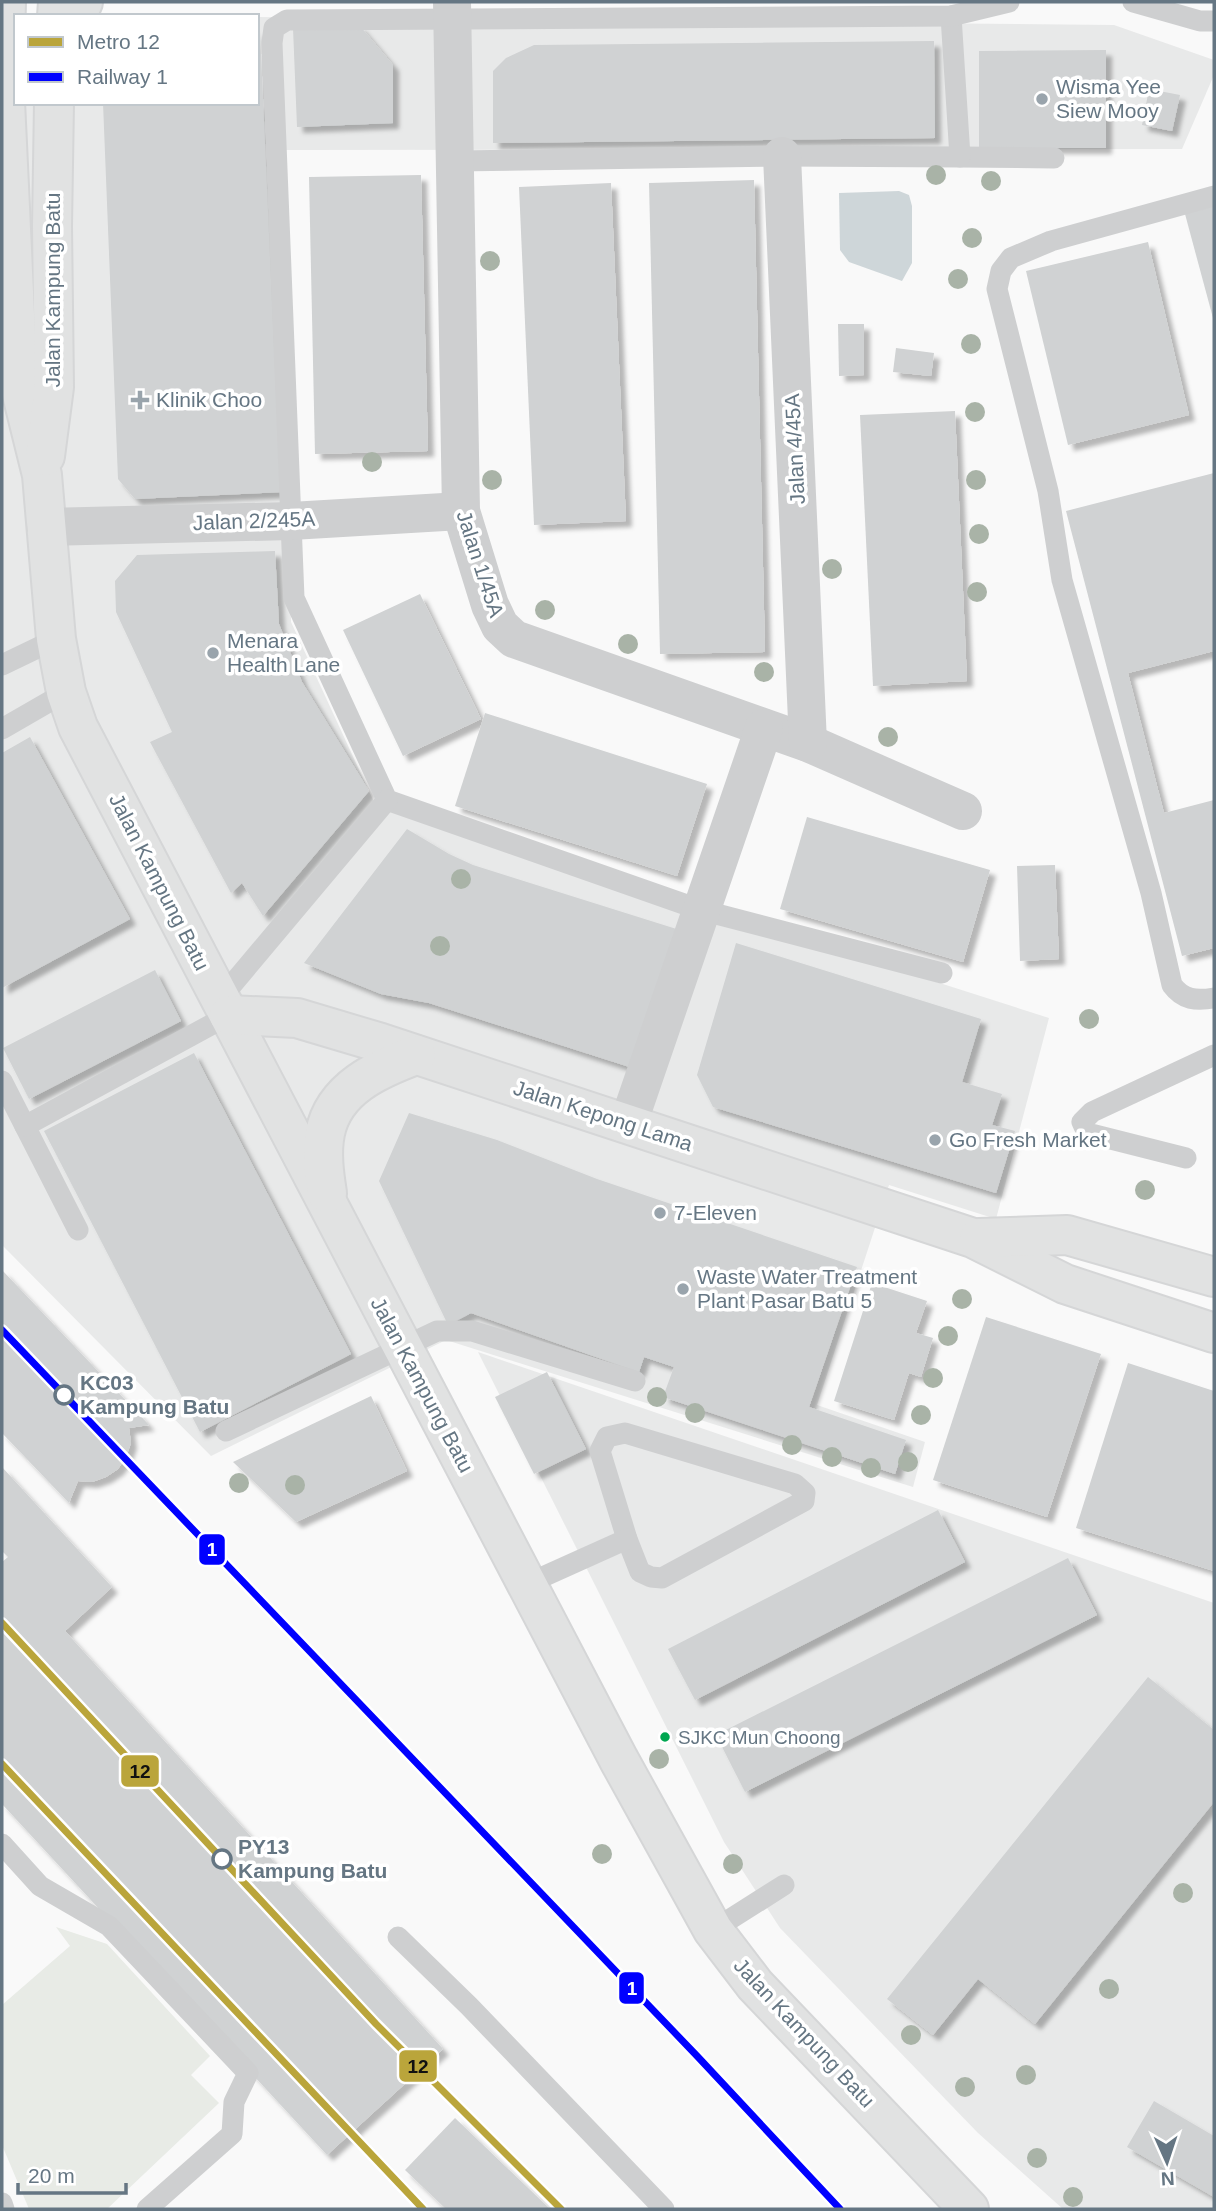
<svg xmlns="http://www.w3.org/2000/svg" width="1216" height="2211" viewBox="0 0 1216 2211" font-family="Arial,sans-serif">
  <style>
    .built { fill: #e8e9e9 }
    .green { fill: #e8ebe6 }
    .water { fill: #ced6d9 }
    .building { fill: #d0d2d3; filter: url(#shadow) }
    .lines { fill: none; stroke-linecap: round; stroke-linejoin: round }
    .secondary-casing { stroke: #d5d6d7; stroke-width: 42 }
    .primary-casing { stroke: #d5d6d7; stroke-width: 42 }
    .lane { stroke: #cecfd0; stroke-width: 21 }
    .street { stroke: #cecfd0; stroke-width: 38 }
    .secondary { stroke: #e1e2e2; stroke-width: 38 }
    .primary { stroke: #e1e2e2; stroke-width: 38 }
    .rail-1-casing { stroke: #fff; stroke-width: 12 }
    .rail-1 { stroke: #00f; stroke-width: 7 }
    .metro-1-casing { stroke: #fff; stroke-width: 12 }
    .metro-1 { stroke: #baa53b; stroke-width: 7 }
    .tree { fill: #a9b3a7 }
    .poi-dot { fill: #99a4ac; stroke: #fff; stroke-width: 2.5 }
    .stop-dot { fill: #fff; stroke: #657683; stroke-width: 3.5 }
    .bus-dot { fill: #00a651; stroke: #fff; stroke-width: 2.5 }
    .labels { text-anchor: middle; stroke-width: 7; stroke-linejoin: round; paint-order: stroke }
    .bus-label { font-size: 19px; fill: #657683; stroke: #fff; text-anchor: start }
    .poi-label { font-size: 21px; fill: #657683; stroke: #fff; text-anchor: start }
    .street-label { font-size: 21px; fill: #657683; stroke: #fff }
    .stop-label { font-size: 21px; font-weight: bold; fill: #657683; stroke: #fff; text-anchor: start }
    .line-badge { stroke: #fff; stroke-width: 2.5 }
    .badge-label { font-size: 19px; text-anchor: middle; font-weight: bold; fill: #fff }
    .pale-badge-label { font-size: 19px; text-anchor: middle; font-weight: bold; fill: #111 }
  </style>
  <defs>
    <filter id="shadow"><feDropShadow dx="6" dy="6" stdDeviation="2" flood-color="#0004"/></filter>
  </defs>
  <rect width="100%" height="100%" fill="#f9f9f9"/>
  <g class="built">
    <polygon points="257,17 1114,25 1214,60 1214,75 1182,149 283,150 291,622 374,802 1049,1018 996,1219 889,1185 817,1405 925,1442 913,1487 446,1340 211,1456 2,1245 2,32 16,103 257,103"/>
    <polygon points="478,1352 1214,1603 1214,2209 1063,2209 978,2133 780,1928 724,1842"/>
  </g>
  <polygon class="green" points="56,1927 107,1944 210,2056 191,2075 219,2103 107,2209 29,2209 2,2145 2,2005 70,1946"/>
  <polygon class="water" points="899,191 909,195 912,206 912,263 902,281 849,262 840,250 839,193"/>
  <g class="building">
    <polygon points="360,26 393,65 393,123 297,127 293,28"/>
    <polygon points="257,31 260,31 277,414 283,492 135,499 118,479 103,103 257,103"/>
    <polygon points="934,41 935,138 493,143 493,71 506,58 534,45"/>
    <polygon points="1106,50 1106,148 979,148 979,51"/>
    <polygon points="1149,89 1180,95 1172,131 1142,125"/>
    <polygon points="421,175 428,451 315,454 309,177"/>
    <polygon points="754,180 765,652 660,654 649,183"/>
    <polygon points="611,183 626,521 534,525 519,187"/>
    <polygon points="1214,206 1214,318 1213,318 1185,214"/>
    <polygon points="1148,242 1189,415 1068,445 1026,271"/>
    <polygon points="838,324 864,324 864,375 839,376"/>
    <polygon points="896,348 934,353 931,376 893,372"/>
    <polygon points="955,411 967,681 873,686 860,415"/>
    <polygon points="1214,473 1214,651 1128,673 1164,813 1214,800 1214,948 1182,956 1066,511"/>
    <polygon points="275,551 279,624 302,682 369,791 263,916 242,883 231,893 150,742 172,732 116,612 115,581 137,555"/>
    <polygon points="420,594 481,719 403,756 343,630"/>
    <polygon points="485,713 707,784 677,876 455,806"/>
    <polygon points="30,737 130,919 2,988 2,753"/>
    <polygon points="807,817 990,870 963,962 780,909"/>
    <polygon points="407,829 449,854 473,865 686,932 642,1071 429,1003 381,994 304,963"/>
    <polygon points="1055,865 1059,959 1020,961 1017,866"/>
    <polygon points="736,943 981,1019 962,1082 1002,1094 992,1125 1015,1131 996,1193 713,1107 697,1075"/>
    <polygon points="155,970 181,1021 29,1099 3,1048"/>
    <polygon points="194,1053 351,1354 200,1432 44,1131"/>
    <polygon points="409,1113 497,1140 597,1179 857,1267 809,1407 906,1440 895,1474 663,1397 674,1367 644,1357 639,1372 471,1313 448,1325 379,1181"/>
    <polygon points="2,1270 149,1425 129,1428 131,1443 126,1457 118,1469 106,1477 92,1482 78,1481 69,1503 2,1433"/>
    <polygon points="872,1283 927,1301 916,1333 933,1338 921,1377 909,1373 894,1420 834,1401"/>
    <polygon points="986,1317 1101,1354 1047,1517 933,1480"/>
    <polygon points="1128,1363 1214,1391 1214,1571 1076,1528"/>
    <polygon points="547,1372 586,1449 534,1474 495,1397"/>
    <polygon points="371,1396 407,1471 296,1522 233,1462"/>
    <polygon points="2,1467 112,1587 65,1631 443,2049 327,2155 2,1804 2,1562 8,1557 2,1551"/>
    <polygon points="938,1510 965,1562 695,1700 668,1649"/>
    <polygon points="1068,1558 1097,1615 745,1792 716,1735"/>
    <polygon points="1148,1677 1214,1730 1214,1802 1035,2024 978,1979 933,2035 887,1999"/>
    <polygon points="1154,2101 1214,2136 1214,2197 1127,2147"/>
    <polygon points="455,2118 550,2209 446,2209 405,2170"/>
  </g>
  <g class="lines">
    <defs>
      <g id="secondary">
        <polyline points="6,2 4,80 18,378 42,475 56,639 66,692 78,727 619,1760 713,1930 755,1985 969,2209"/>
        <polyline points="57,16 58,2"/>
        <polyline points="45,456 54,387 52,226 54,103"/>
        <polyline points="229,1015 297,1018 381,1043 973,1238 1065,1284 1214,1333"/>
        <path d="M327,1193C324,1174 321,1153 325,1133C334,1088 378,1069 416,1055"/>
        <polyline points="979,1238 1067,1235 1214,1277"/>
      </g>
      <g id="primary">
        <polyline points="76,16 83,2"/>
        <polyline points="2,76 4,80"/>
      </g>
    </defs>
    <use href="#secondary" class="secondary-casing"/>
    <use href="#primary" class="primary-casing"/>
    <g class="lane">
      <polyline points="1133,2 1200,21 1214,21"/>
      <polyline points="960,157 1054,158"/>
      <polyline points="454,161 782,156 960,157 951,16"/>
      <path d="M1214,196L1051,241L1011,258L1001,271L997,289L1048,491L1062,580L1151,893L1172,985C1183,1000 1196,1001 1214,998"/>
      <polyline points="2,665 56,639"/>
      <polyline points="2,729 66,692"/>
      <polyline points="942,973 701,910 387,800 294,598 272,43 274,28 287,20 951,16 1009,2"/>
      <polyline points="220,999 387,800"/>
      <polyline points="2,1081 78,1230"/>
      <polyline points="25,1126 229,1015"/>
      <polyline points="1186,1158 1087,1133 1082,1122 1092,1112 1214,1055"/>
      <polyline points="226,1431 437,1331 472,1331 635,1381"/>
      <polygon points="625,1433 795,1484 805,1493 804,1501 662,1578 651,1577 640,1572 627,1539 600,1451 607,1437"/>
      <polyline points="527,1584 627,1539"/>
      <polyline points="2,1844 40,1886 109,1926 248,2073 234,2102 232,2134 147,2209"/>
      <polyline points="713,1930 784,1885"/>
      <polyline points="398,1937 469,2006 664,2209"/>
      <polyline points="2,2203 4,2209"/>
    </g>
    <g class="street">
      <polyline points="452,2 461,511 490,605 500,626 514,639 808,743 963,811"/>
      <polyline points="782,156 808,743"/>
      <polyline points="46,527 291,521 461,511"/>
      <polyline points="628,1124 764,728"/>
    </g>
    <use href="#secondary" class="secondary"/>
    <use href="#primary" class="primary"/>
    <defs>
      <polyline id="rail-1" points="2,1330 698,2057 840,2209"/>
    </defs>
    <use href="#rail-1" class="rail-1-casing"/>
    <use href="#rail-1" class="rail-1"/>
    <defs>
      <g id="metro-1">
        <polyline points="2,1623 376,2024 561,2209"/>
        <polyline points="2,1764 423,2209"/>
      </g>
    </defs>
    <use href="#metro-1" class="metro-1-casing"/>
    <use href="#metro-1" class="metro-1"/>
  </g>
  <g class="tree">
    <circle cx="936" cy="175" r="10"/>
    <circle cx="991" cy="181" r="10"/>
    <circle cx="972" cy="238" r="10"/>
    <circle cx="490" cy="261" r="10"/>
    <circle cx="958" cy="279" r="10"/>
    <circle cx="971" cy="344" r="10"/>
    <circle cx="975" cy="412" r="10"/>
    <circle cx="372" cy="462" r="10"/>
    <circle cx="492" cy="480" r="10"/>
    <circle cx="976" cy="480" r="10"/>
    <circle cx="979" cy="534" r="10"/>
    <circle cx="832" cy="569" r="10"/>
    <circle cx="977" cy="592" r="10"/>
    <circle cx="545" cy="610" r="10"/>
    <circle cx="628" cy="644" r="10"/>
    <circle cx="764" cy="672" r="10"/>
    <circle cx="888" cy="737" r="10"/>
    <circle cx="461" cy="879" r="10"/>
    <circle cx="440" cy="946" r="10"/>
    <circle cx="1089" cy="1019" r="10"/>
    <circle cx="1145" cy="1190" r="10"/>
    <circle cx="962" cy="1299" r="10"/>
    <circle cx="948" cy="1336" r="10"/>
    <circle cx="933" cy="1378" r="10"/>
    <circle cx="657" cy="1397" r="10"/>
    <circle cx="695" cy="1413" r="10"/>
    <circle cx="921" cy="1415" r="10"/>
    <circle cx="792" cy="1445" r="10"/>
    <circle cx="832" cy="1457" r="10"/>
    <circle cx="908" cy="1462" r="10"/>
    <circle cx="871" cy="1468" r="10"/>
    <circle cx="239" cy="1483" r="10"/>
    <circle cx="295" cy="1485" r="10"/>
    <circle cx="659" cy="1759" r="10"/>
    <circle cx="602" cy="1854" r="10"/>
    <circle cx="733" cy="1864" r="10"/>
    <circle cx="1183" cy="1893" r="10"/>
    <circle cx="1109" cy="1989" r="10"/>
    <circle cx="911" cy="2035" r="10"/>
    <circle cx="1026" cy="2075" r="10"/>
    <circle cx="965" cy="2087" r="10"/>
    <circle cx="1037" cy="2158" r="10"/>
    <circle cx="1073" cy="2197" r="10"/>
  </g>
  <g class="poi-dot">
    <circle cx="1042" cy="99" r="7"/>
    <path d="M136.5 389.5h7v7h7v7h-7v7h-7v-7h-7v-7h7z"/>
    <circle cx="213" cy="653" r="7"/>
    <circle cx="935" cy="1140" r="7"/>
    <circle cx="660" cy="1213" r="7"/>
    <circle cx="683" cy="1289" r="7"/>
  </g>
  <g class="stop-dot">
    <circle cx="64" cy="1395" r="9"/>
    <circle cx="222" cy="1859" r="9"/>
  </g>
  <circle class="bus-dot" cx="665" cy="1737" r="6"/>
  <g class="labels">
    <g class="bus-label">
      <text x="678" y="1744">SJKC Mun Choong</text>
    </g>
    <g class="poi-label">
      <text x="1056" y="94">Wisma Yee<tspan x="1056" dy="24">Siew Mooy</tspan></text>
      <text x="156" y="407">Klinik Choo</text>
      <text x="227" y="648">Menara<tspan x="227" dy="24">Health Lane</tspan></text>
      <text x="949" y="1147">Go Fresh Market</text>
      <text x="674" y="1220">7-Eleven</text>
      <text x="697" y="1284">Waste Water Treatment<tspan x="697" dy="24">Plant Pasar Batu 5</tspan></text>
    </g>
    <g class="street-label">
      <text transform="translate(53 290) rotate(-90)" y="7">Jalan Kampung Batu</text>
      <text transform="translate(795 449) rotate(-93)" y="7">Jalan 4/45A</text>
      <text transform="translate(254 521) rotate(-2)" y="7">Jalan 2/245A</text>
      <text transform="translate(480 564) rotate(72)" y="7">Jalan 1/45A</text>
      <text transform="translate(159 882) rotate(63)" y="7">Jalan Kampung Batu</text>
      <text transform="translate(603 1116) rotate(18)" y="7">Jalan Kepong Lama</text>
      <text transform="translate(422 1385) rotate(62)" y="7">Jalan Kampung Batu</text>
      <text transform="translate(804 2033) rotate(47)" y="7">Jalan Kampung Batu</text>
    </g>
    <g class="stop-label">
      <text x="80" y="1390">KC03<tspan x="80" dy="24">Kampung Batu</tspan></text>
      <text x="238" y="1854">PY13<tspan x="238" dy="24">Kampung Batu</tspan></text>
    </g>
  </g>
  <g class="line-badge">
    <rect x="198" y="1533" width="28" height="33" rx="7" fill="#00f"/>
    <rect x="120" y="1754" width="40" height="34" rx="7" fill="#baa53b"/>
    <rect x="618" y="1971" width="27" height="34" rx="7" fill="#00f"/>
    <rect x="398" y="2049" width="40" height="34" rx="7" fill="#baa53b"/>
  </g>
  <g class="badge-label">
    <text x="212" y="1556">1</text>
    <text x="632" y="1995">1</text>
  </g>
  <g class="pale-badge-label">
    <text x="140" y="1778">12</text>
    <text x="418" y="2073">12</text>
  </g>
  <rect width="1216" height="2211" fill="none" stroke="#657683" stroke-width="7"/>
  <rect x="14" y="14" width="245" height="91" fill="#ffffff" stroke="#c1c8cd" stroke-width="2"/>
  <rect x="28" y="37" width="35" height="10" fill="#baa53b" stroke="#c1c8cd" stroke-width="2"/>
  <text x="77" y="49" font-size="21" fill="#657683">Metro 12</text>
  <rect x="28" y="72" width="35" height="10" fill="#0000ff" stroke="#c1c8cd" stroke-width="2"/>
  <text x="77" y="84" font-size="21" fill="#657683">Railway 1</text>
  <g transform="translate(1167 2162) rotate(177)" stroke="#ffffff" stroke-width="5" paint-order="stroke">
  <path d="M0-5L12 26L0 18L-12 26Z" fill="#657683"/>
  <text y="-10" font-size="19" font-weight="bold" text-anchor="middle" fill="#657683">N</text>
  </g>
  <path d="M18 2183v10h108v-10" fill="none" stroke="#657683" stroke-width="3.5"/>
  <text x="28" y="2183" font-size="21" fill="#657683" stroke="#ffffff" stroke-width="5" paint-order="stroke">20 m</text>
</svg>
